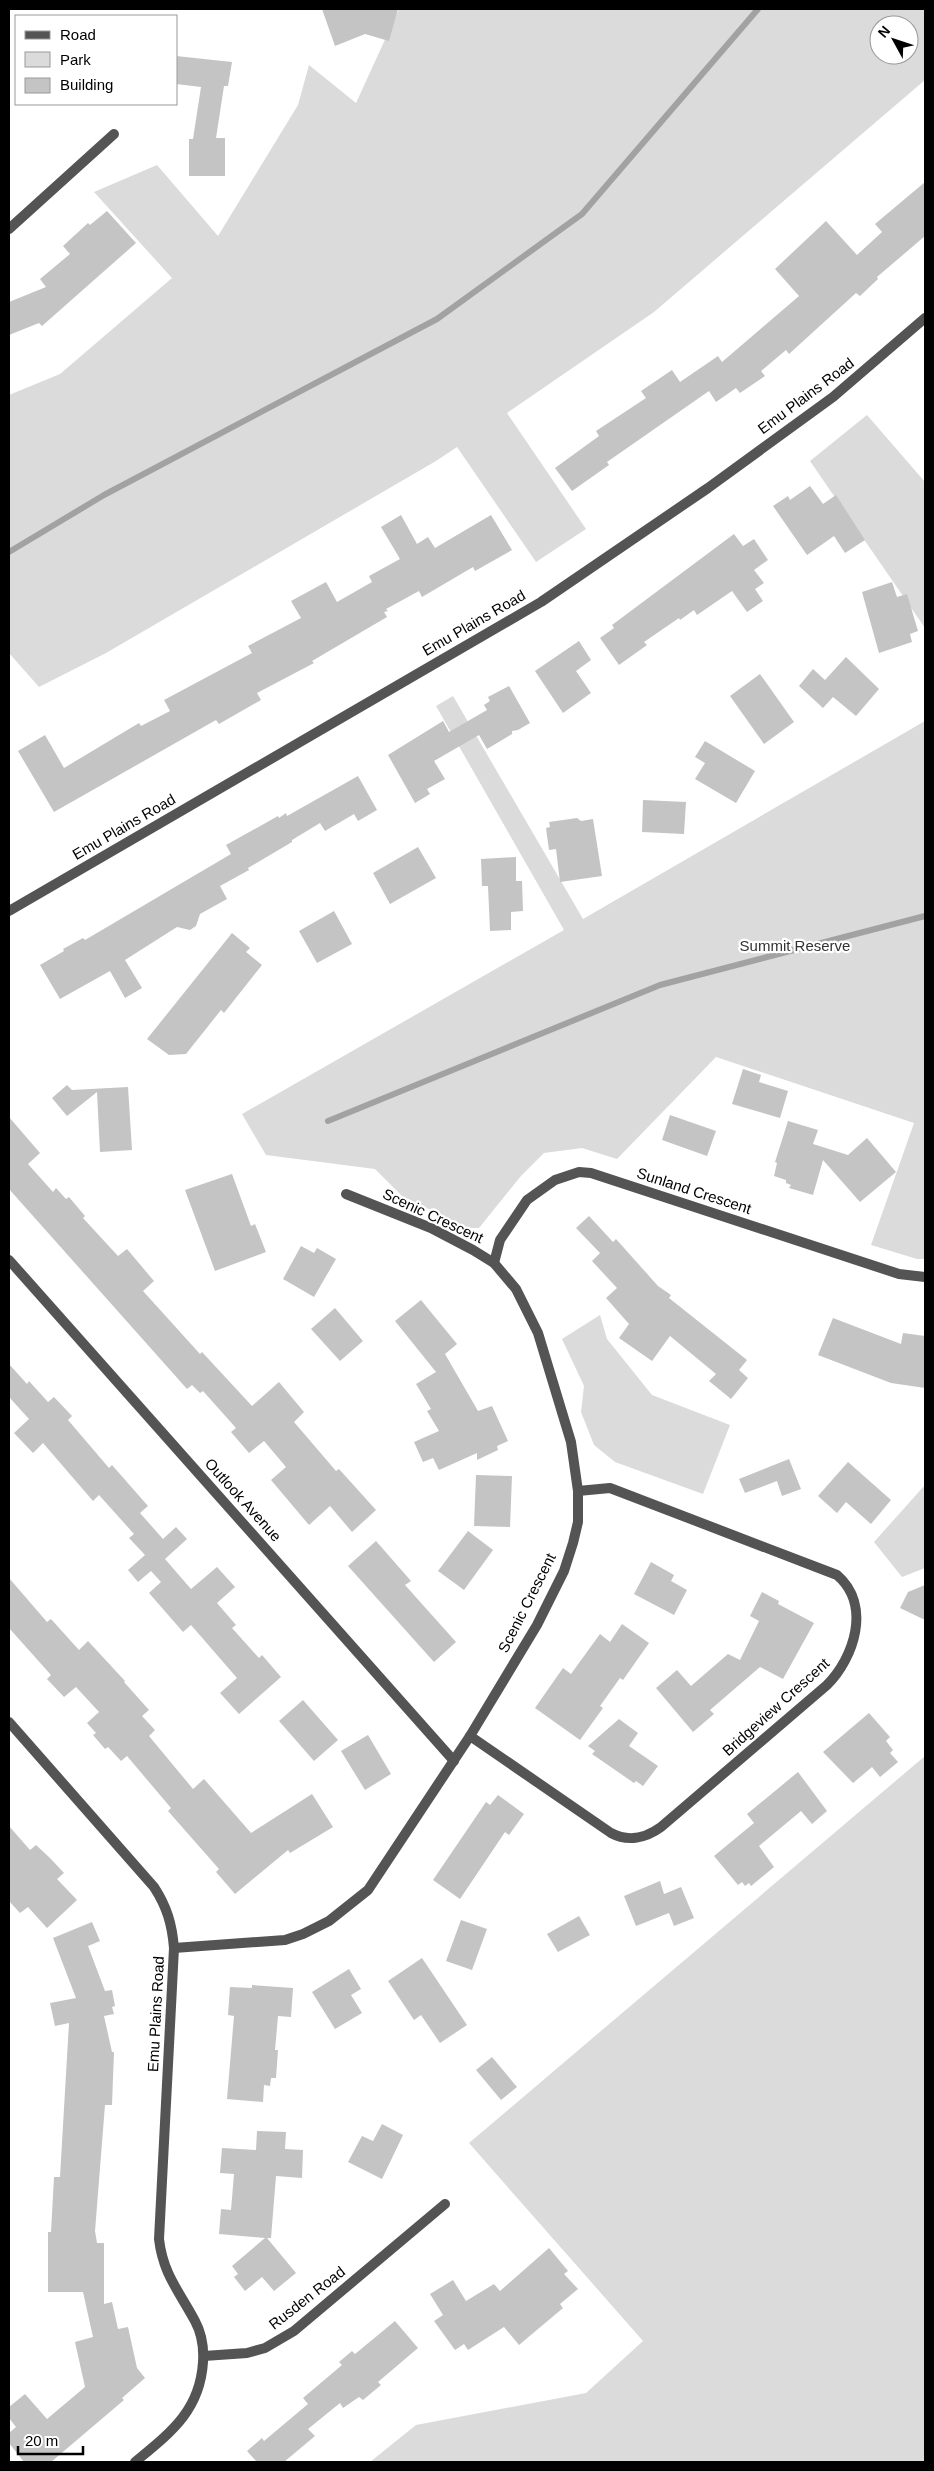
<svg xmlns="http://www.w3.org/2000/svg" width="934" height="2471" viewBox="0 0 934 2471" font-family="Helvetica,sans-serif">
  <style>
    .green { fill: #dbdbdb; fill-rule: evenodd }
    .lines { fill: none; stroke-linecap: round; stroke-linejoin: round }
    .stream { stroke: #a2a2a2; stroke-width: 6 }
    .building { fill: #c4c4c4 }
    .minor { stroke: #545454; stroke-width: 10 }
    .tertiary { stroke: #545454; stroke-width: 10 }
    .labels { text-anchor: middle; stroke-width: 4.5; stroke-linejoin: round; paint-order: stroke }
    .street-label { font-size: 15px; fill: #000; stroke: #fff }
    .park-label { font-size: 15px; fill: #323232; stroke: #fff }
  </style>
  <rect width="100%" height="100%" fill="#fff"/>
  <g class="green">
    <path d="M399,9H925V80L654,312L507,413L586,529L536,562L457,447L436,461L106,653L39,687L9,653V395L60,374L172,278L94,192L157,165L218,236L298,105L309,65L356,103ZM879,25H909V55H879Z"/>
    <polygon points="867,415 925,482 925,628 810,461"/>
    <polygon points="453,696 583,919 925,721 925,1259 917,1259 871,1245 914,1123 716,1057 617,1159 582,1148 544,1153 521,1176 479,1228 468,1228 402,1196 375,1169 266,1155 242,1114 564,930 436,706"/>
    <polygon points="600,1315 607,1339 652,1395 730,1425 703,1494 615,1462 594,1445 581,1412 584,1386 562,1339"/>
    <polygon points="925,1485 925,1568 902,1577 874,1542"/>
    <polygon points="925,1756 925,2462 370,2462 416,2425 586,2393 643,2341 469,2143"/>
  </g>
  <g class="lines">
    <g class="stream">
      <polyline points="9,552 104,495 437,319 582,214 758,9"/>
      <polyline points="328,1121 660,985 925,916"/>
    </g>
  </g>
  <g class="building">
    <polygon points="322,9 398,9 389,41 365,34 335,46"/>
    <polygon points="176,56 232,62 228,86 224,86 216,138 225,138 225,176 189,176 189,139 193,139 201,87 176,84"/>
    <polygon points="925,182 925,236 877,277 878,279 860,296 856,293 789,354 786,350 761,371 765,376 740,393 736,388 716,402 709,391 607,462 609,465 572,491 555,468 599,436 596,431 646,398 641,391 672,370 680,382 718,356 722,362 799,296 775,269 826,221 857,255 882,232 875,224"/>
    <polygon points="107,211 136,243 42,326 39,323 9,335 9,302 46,287 40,279 70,254 63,246 88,223 90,225"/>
    <polygon points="810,486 823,504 836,495 865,540 845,553 834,536 807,555 773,506 788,496 790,500"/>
    <polygon points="401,515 417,544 428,537 435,548 491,515 512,550 475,571 473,567 422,597 419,591 386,609 388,611 384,612 387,617 312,661 314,663 257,693 261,700 219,724 216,720 54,812 18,751 45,735 64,768 139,723 141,726 170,711 164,700 252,653 248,646 301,618 291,601 326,582 337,602 372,582 369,576 400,559 381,527"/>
    <polygon points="734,534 743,546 754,539 768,560 754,570 764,583 755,589 763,601 747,612 732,591 697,615 694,610 680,620 679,618 644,642 647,645 619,665 600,638 614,628 612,625"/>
    <polygon points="892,582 897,597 907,594 918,631 910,634 912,642 879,653 862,592"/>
    <polygon points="579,641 591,660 576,671 591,693 563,713 535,671"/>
    <polygon points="846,657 879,689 856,716 833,697 823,708 799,686 813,669 825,680"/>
    <polygon points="760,674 794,722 764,744 730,696"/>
    <polygon points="509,686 530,723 518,730 512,731 512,734 487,749 479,735 434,761 445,779 427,789 430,794 415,803 388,755 443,721 449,732 487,710 484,705 490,701 488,697"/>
    <polygon points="705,741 755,771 736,803 695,779 705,763 695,757"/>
    <polygon points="358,776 377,810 358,821 354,814 325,831 320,823 292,840 292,842 248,868 249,870 220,886 227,899 200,914 196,926 190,930 177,927 125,960 142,988 125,998 110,971 60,999 40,965 64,951 63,949 83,938 85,940 231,854 226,845 278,816 279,818 286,813 287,816"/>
    <polygon points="643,800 686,802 684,834 642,832"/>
    <polygon points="577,818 581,821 593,819 602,876 560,882 556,849 549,850 546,828 550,827 549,822"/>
    <polygon points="418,847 436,878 390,904 373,873"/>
    <polygon points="516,857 516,881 522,881 523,911 511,912 511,930 490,931 488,886 482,886 481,859"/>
    <polygon points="334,911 352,944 317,963 299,931"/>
    <polygon points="232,933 250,948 246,952 262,965 224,1013 221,1010 186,1054 169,1055 147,1039"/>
    <polygon points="743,1069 761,1075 759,1082 788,1091 780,1118 732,1104"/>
    <polygon points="67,1085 72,1090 128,1087 132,1150 100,1152 97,1092 67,1116 52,1098"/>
    <polygon points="670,1115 716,1131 707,1156 662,1140"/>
    <polygon points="9,1117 40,1153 28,1164 53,1192 56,1188 66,1199 69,1197 85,1216 83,1218 118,1256 127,1249 154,1281 143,1291 200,1354 202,1352 252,1406 279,1382 304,1412 294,1422 336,1471 339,1469 376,1510 352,1532 330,1506 309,1525 271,1480 286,1467 264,1441 249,1453 231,1432 236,1428 203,1391 200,1393 192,1385 187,1389 9,1189"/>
    <polygon points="788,1121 818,1130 813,1144 848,1155 867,1138 896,1172 860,1202 823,1160 813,1195 789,1188 791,1185 786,1183 786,1180 774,1176 777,1163 775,1162"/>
    <polygon points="232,1174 251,1226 255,1224 266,1252 215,1271 185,1190"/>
    <polygon points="589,1216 613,1242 616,1239 658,1286 671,1295 669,1298 747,1360 739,1370 748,1378 731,1399 709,1381 716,1374 670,1336 652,1361 619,1338 629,1324 606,1298 617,1288 592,1261 600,1253 576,1228"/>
    <polygon points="301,1246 314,1253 317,1248 336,1259 314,1297 283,1279"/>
    <polygon points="421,1300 457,1344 445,1354 478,1411 492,1406 508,1441 497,1446 498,1450 477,1460 477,1453 439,1470 433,1458 423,1462 414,1442 439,1431 427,1411 431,1409 416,1384 436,1372 395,1321"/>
    <polygon points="335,1308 363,1341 340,1361 311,1329"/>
    <polygon points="833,1318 901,1344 903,1333 925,1336 925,1388 891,1383 818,1355"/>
    <polygon points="9,1364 27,1384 29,1381 48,1402 54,1397 72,1416 68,1420 109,1468 112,1465 148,1506 140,1513 163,1539 176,1527 187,1539 165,1559 191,1589 217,1567 235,1587 217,1603 236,1625 232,1628 259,1658 262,1655 281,1677 239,1714 220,1693 237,1678 191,1625 183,1632 149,1593 161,1582 151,1571 138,1582 128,1570 145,1555 129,1538 134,1534 99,1495 93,1501 43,1443 33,1453 14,1433 29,1419 9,1397"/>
    <polygon points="789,1459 801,1489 782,1496 777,1481 745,1493 739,1479"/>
    <polygon points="848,1462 891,1500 871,1524 846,1502 837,1513 818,1496"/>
    <polygon points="476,1475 512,1476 510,1527 474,1526"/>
    <polygon points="468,1531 493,1550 464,1590 438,1571"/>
    <polygon points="376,1541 411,1581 405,1585 456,1642 434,1662 348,1566"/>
    <polygon points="651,1562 674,1575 671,1581 687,1590 674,1615 634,1594"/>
    <polygon points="9,1578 47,1622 51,1619 79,1650 88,1641 125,1681 124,1682 149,1710 142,1716 155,1730 149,1736 193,1789 204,1779 251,1833 312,1794 333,1827 290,1853 288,1850 235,1894 216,1872 219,1869 168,1811 171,1808 127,1756 121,1761 108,1747 105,1749 93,1735 96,1733 87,1723 99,1712 76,1687 64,1697 47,1679 51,1675 9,1628"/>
    <polygon points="925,1585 925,1620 900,1608 908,1592"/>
    <polygon points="762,1592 779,1601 778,1604 814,1623 783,1679 760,1667 710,1710 714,1714 693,1732 656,1688 677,1670 691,1686 728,1654 740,1660 759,1621 750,1616"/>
    <polygon points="622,1624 649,1643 623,1680 620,1678 600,1706 603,1708 580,1740 535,1708 563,1668 571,1674 600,1634 610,1642"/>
    <polygon points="303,1700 338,1740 314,1761 279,1721"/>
    <polygon points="869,1713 890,1737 886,1741 893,1750 890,1753 898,1762 880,1777 872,1767 853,1783 823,1752"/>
    <polygon points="619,1719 638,1733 629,1746 658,1766 643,1786 636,1781 634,1783 592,1754 595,1751 588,1746"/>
    <polygon points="368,1735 391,1774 365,1790 341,1751"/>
    <polygon points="798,1772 827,1811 812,1824 801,1811 759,1846 774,1867 751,1886 749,1883 745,1886 742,1882 738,1885 714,1856 754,1823 747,1814"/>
    <polygon points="498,1795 524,1814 509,1835 505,1832 460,1899 433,1880 486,1802 490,1805"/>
    <polygon points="9,1826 30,1850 36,1845 50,1858 64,1873 57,1879 77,1900 47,1928 28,1907 20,1913 9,1901"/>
    <polygon points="660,1881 664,1894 681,1887 694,1918 674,1926 669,1913 636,1926 624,1896"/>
    <polygon points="579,1916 590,1935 558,1952 547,1934"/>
    <polygon points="461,1920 487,1929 472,1970 446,1961"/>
    <polygon points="92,1922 100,1941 88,1946 105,1991 112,1990 115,2006 112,2007 114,2014 104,2016 112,2052 114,2052 112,2105 105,2105 95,2231 97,2243 104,2243 104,2304 112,2302 118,2329 128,2327 137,2368 145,2378 122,2398 124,2400 51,2462 24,2462 9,2443 9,2433 16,2427 9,2418 9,2407 25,2394 47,2419 85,2387 75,2342 93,2337 83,2292 48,2292 48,2232 51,2232 54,2177 60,2177 69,2023 55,2026 50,2003 76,1998 53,1938"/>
    <polygon points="422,1958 467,2025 440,2043 421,2015 414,2020 388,1981"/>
    <polygon points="349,1969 361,1989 351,1995 362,2013 335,2029 312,1992"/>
    <polygon points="252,1985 293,1988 291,2017 278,2016 275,2050 278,2050 276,2078 271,2078 270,2086 264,2085 263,2102 227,2099 234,2016 228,2015 230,1987 252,1988"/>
    <polygon points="492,2057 517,2087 501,2100 476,2070"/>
    <polygon points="382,2124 403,2135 382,2179 348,2162 362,2136 373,2141"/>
    <polygon points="257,2131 286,2132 285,2149 303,2150 302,2178 276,2176 271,2238 267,2238 296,2273 274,2291 262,2277 245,2291 234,2277 238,2274 232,2266 265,2238 219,2234 221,2209 231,2210 234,2174 220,2173 222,2148 256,2150"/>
    <polygon points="549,2248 568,2271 564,2274 578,2289 560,2304 563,2308 519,2345 504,2327 468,2350 464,2344 455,2350 434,2321 443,2315 430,2294 453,2280 466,2301 494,2284 500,2291"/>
    <polygon points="395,2321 418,2348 378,2382 381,2385 363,2400 359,2397 343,2408 340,2403 308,2429 315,2436 284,2462 257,2462 247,2451 262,2438 264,2441 308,2404 303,2398 342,2365 339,2362 352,2351 355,2354"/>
  </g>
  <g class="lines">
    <g class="minor">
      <polyline points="9,229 114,134"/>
      <polyline points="9,1260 454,1761"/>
      <polyline points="494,1263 500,1240 527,1200 555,1180 579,1172 591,1173 899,1274 925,1277"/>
      <path d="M470,1736L611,1833C628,1842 646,1838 661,1827L827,1685C854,1658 872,1605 837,1575L610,1488L578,1491"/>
      <polyline points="174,1948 285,1940 303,1934 329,1921 368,1890 470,1736 537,1625 564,1571 573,1543 578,1522 578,1491 571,1442 538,1333 516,1289 494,1263 473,1250 431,1228 346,1194"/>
      <polyline points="204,2356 247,2353 265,2348 294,2331 445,2204"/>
    </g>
    <g class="tertiary">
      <polyline points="9,911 541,602 708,488 833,397 925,318"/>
      <path d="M9,1722L154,1887C167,1907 172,1924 174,1948L159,2239C163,2274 179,2291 195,2321C202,2334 204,2347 203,2362C200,2411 170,2433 135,2462"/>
    </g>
  </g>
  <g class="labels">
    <g class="street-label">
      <text transform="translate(806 396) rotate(-37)" y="5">Emu Plains Road</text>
      <text transform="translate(474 623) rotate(-30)" y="5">Emu Plains Road</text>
      <text transform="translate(124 827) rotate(-30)" y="5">Emu Plains Road</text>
      <text transform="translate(694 1191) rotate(18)" y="5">Sunland Crescent</text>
      <text transform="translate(433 1216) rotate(25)" y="5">Scenic Crescent</text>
      <text transform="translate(243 1500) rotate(48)" y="5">Outlook Avenue</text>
      <text transform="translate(527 1603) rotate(-63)" y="5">Scenic Crescent</text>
      <text transform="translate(776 1707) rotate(-42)" y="5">Bridgeview Crescent</text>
      <text transform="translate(156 2014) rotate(-87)" y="5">Emu Plains Road</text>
      <text transform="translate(307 2298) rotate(-38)" y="5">Rusden Road</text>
    </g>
    <g class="park-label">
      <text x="795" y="951">Summit Reserve</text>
    </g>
  </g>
  <rect width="934" height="2471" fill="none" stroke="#000000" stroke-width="20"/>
  <rect x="15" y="15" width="162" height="90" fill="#ffffff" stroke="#999999"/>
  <rect x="25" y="31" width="25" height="8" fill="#545454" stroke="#999999"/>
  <text x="60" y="40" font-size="15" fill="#000000">Road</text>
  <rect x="25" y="52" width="25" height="15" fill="#dbdbdb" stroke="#999999"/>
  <text x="60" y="65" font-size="15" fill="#000000">Park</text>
  <rect x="25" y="78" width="25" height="15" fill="#c4c4c4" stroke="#999999"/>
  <text x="60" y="90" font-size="15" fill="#000000">Building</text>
  <g transform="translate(894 40) rotate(310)"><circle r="24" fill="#ffffff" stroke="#999999"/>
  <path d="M0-4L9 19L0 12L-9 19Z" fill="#000000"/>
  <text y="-8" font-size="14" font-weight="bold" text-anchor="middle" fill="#000000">N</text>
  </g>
  <path d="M18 2446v8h65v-8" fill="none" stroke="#000000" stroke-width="2.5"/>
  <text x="25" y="2446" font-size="15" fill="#000000" stroke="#ffffff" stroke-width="4" paint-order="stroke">20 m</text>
</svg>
